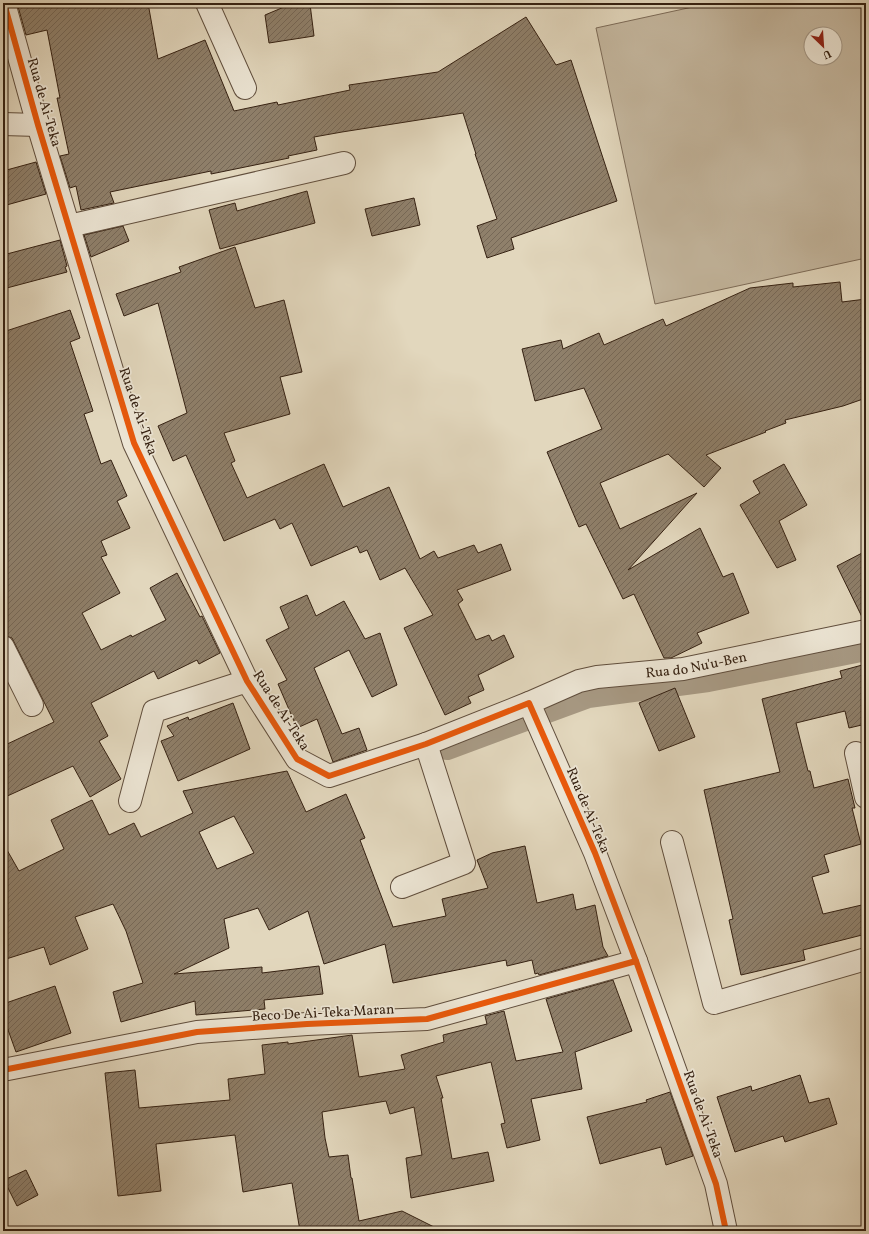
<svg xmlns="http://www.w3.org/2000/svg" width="869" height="1234" viewBox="0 0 869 1234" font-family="Vollkorn,serif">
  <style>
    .grass { fill: #c5b8a0; stroke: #7d6c59; fill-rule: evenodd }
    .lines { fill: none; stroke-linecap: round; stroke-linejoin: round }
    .canal { stroke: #a79983; stroke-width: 26 }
    .building { fill: url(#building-hatch); stroke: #352112; fill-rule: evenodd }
    .minor-casing { stroke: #604e3d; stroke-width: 24 }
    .minor { stroke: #ece5d4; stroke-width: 22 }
    .cycleway-casing { stroke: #ece5d4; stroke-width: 8 }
    .cycleway { stroke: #e8590c; stroke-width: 6 }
    .labels { text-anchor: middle; stroke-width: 3.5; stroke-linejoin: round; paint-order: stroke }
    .street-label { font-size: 14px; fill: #352112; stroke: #ece5d4 }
  </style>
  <defs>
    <pattern id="building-hatch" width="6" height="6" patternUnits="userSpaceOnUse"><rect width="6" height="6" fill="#8f806b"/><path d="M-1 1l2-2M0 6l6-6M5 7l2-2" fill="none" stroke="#766857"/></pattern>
  </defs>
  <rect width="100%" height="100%" fill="#e2d7bd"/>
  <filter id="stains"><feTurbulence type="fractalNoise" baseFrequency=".005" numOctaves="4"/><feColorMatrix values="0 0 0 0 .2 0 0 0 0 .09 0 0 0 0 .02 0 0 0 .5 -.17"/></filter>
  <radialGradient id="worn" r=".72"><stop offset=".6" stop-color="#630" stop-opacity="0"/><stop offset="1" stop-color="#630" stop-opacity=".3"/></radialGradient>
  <path class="grass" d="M711,3H866V258L655,304L596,28ZM811,34H835V58H811Z"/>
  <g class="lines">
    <polyline class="canal" points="447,747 588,695 708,679 866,648"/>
  </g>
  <g class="building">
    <polygon points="17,3 148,3 158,59 205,40 234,111 277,102 278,105 350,90 349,85 438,72 526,17 556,65 571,60 617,201 511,238 514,249 487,258 477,226 497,219 475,154 476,154 463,113 342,132 314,137 317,150 288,156 289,158 211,174 211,171 110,192 114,203 81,210 76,186 70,188 60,156 69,154 57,98 60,98 47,30 26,35"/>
    <polygon points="310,4 314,36 269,43 265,15 284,7"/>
    <polygon points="36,162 46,194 3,206 3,171"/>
    <polygon points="307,191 315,223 220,249 209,210 235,203 237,211"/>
    <polygon points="414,198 420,225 372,236 365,209"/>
    <polygon points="123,226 129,241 91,257 84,235"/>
    <polygon points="60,240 67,266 65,267 67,272 3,289 3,255"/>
    <polygon points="235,247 255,308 284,300 302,372 280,377 290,414 224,433 235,461 231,463 247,498 324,464 343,507 389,487 420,559 434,551 438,558 474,545 478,553 501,544 511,570 457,590 463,600 458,604 476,640 489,635 492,641 504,635 514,657 478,675 484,690 468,697 471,703 445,715 404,628 433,615 405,568 380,580 367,550 360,553 357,546 311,566 292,523 280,529 275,519 224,541 186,455 173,461 158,426 187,413 158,303 124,316 116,294 181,272 179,267"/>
    <polygon points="840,282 842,302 866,299 866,398 843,406 785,420 786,423 765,431 766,432 706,455 721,468 704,487 668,454 600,483 620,529 697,493 628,570 700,528 723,577 733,573 749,613 697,633 702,643 671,658 664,658 634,594 623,599 586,524 579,527 547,452 602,429 584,388 535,401 522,349 561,340 563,349 599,333 604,345 663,319 666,326 750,288 793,283 793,287"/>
    <polygon points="70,310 80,338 70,342 93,411 84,414 101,464 111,460 127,496 117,501 130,528 101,541 107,555 101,557 120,593 82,613 101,650 131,635 132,637 166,620 150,588 177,573 200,617 202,616 220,653 199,664 197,660 158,679 154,671 91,703 108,736 99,741 121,779 90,797 73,766 3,798 3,746 54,722 12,638 3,635 3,332"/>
    <polygon points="784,464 807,505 779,521 796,560 777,568 740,505 760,493 753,481"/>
    <polygon points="866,551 866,619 863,619 837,566"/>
    <polygon points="307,595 316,616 344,601 365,639 380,633 397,685 372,697 349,650 314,668 342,734 359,728 367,750 333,762 317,719 297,728 278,684 287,680 266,640 289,628 280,607"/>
    <polygon points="866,664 866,724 849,728 845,711 796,723 808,771 810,771 814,788 848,779 855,808 852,808 861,844 824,855 829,872 812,877 823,914 866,904 866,934 803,950 805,960 741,975 729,920 733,919 704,790 780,772 762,699 842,678 840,671"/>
    <polygon points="675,688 695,737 659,751 639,703"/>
    <polygon points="233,703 250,749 178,781 161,741 174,736 167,726 188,717 189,720"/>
    <path d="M287,771L306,812L346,794L365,838L360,840L393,927L446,916L442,899L488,888L477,860L492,853L525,846L537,903L573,894L576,910L595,905L603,947L608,956L539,975L538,973L535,974L532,960L507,966L506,960L393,983L385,944L324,964L308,911L269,930L258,908L224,919L229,948L174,974L262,967V973L319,966L323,994L264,1000L265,1009L196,1015L195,1001L121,1022L113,992L143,983L126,931L113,904L75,917L88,949L50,965L44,947L3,960V843L19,871L64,849L51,820L92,800L109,835L134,823L141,837L193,813L183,791ZM234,816L254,853L217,869L199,832Z"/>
    <polygon points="613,980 632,1031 575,1052 582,1089 531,1099 540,1140 507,1148 501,1124 505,1123 491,1062 436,1076 443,1098 441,1098 452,1159 488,1152 494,1181 411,1198 406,1158 422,1155 414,1107 390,1114 386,1101 322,1112 325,1138 329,1157 348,1155 351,1178 352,1178 359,1221 402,1211 442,1231 300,1231 292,1183 243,1192 235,1135 156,1144 161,1191 118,1196 105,1073 135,1070 139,1108 230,1100 228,1079 265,1074 262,1045 288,1042 288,1044 352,1035 359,1077 405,1069 401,1055 444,1042 443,1035 487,1024 485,1016 504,1011 516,1061 563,1052 546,999"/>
    <polygon points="55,986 71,1033 16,1052 3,1016 3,1004"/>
    <polygon points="800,1075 809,1103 829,1098 837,1124 785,1142 783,1136 735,1152 717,1097 751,1086 752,1091"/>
    <polygon points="670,1092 693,1156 666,1165 661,1147 600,1164 587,1117 647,1102 646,1100"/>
    <polygon points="26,1170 38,1195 17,1206 4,1180"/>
  </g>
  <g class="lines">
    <defs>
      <g id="minor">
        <polyline points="4,3 38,125 134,443 247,681 297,759 329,776 426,744 529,703 595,853 636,961 716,1184 726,1231"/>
        <polyline points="207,3 245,88"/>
        <polyline points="3,124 38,125"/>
        <polyline points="69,226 344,163"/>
        <polyline points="3,647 32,705"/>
        <path id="s1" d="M529,703L579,681L597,677L683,669L866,631"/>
        <polyline points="856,753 866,797"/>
        <polyline points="130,801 154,711 247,681"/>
        <polyline points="672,842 714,1003 866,959"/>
        <polyline points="402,887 464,863 426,744"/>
        <polyline points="8,1069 197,1032 307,1024 427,1019 636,961"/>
      </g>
    </defs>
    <use href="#minor" class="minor-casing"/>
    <use href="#minor" class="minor"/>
    <defs>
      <g id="cycleway">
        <polyline points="4,3 38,125 134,443 247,681 297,759 329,776 426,744 529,703 595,853 636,961 716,1184 726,1231"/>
        <polyline points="8,1069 197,1032 307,1024 427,1019 636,961"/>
      </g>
    </defs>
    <use href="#cycleway" class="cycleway-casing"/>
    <use href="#cycleway" class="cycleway"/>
  </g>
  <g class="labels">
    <g class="street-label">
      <text transform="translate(45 102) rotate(74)" y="5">Rua de Ai-Teka</text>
      <text transform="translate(139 411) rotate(71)" y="5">Rua de Ai-Teka</text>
      <text dy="5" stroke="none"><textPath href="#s1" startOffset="173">Rua do Nu'u-Ben</textPath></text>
      <text transform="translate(282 710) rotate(57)" y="5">Rua de Ai-Teka</text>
      <text transform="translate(589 810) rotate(67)" y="5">Rua de Ai-Teka</text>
      <text transform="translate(323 1012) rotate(-3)" y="5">Beco De Ai-Teka Maran</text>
      <text transform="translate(704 1114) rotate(70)" y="5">Rua de Ai-Teka</text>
    </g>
  </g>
  <rect width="869" height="1234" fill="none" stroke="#e2d7bd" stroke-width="16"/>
  <rect x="4" y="4" width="861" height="1226" fill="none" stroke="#352112" stroke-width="2"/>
  <rect x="8" y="8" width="853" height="1218" fill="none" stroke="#352112"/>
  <g transform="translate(823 46) rotate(155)"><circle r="19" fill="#ece5d4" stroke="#a39786"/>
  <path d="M0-3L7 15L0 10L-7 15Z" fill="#8f2418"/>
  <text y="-6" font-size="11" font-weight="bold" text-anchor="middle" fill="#352112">U</text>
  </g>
  <rect width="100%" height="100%" filter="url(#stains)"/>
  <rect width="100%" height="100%" fill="url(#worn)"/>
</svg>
